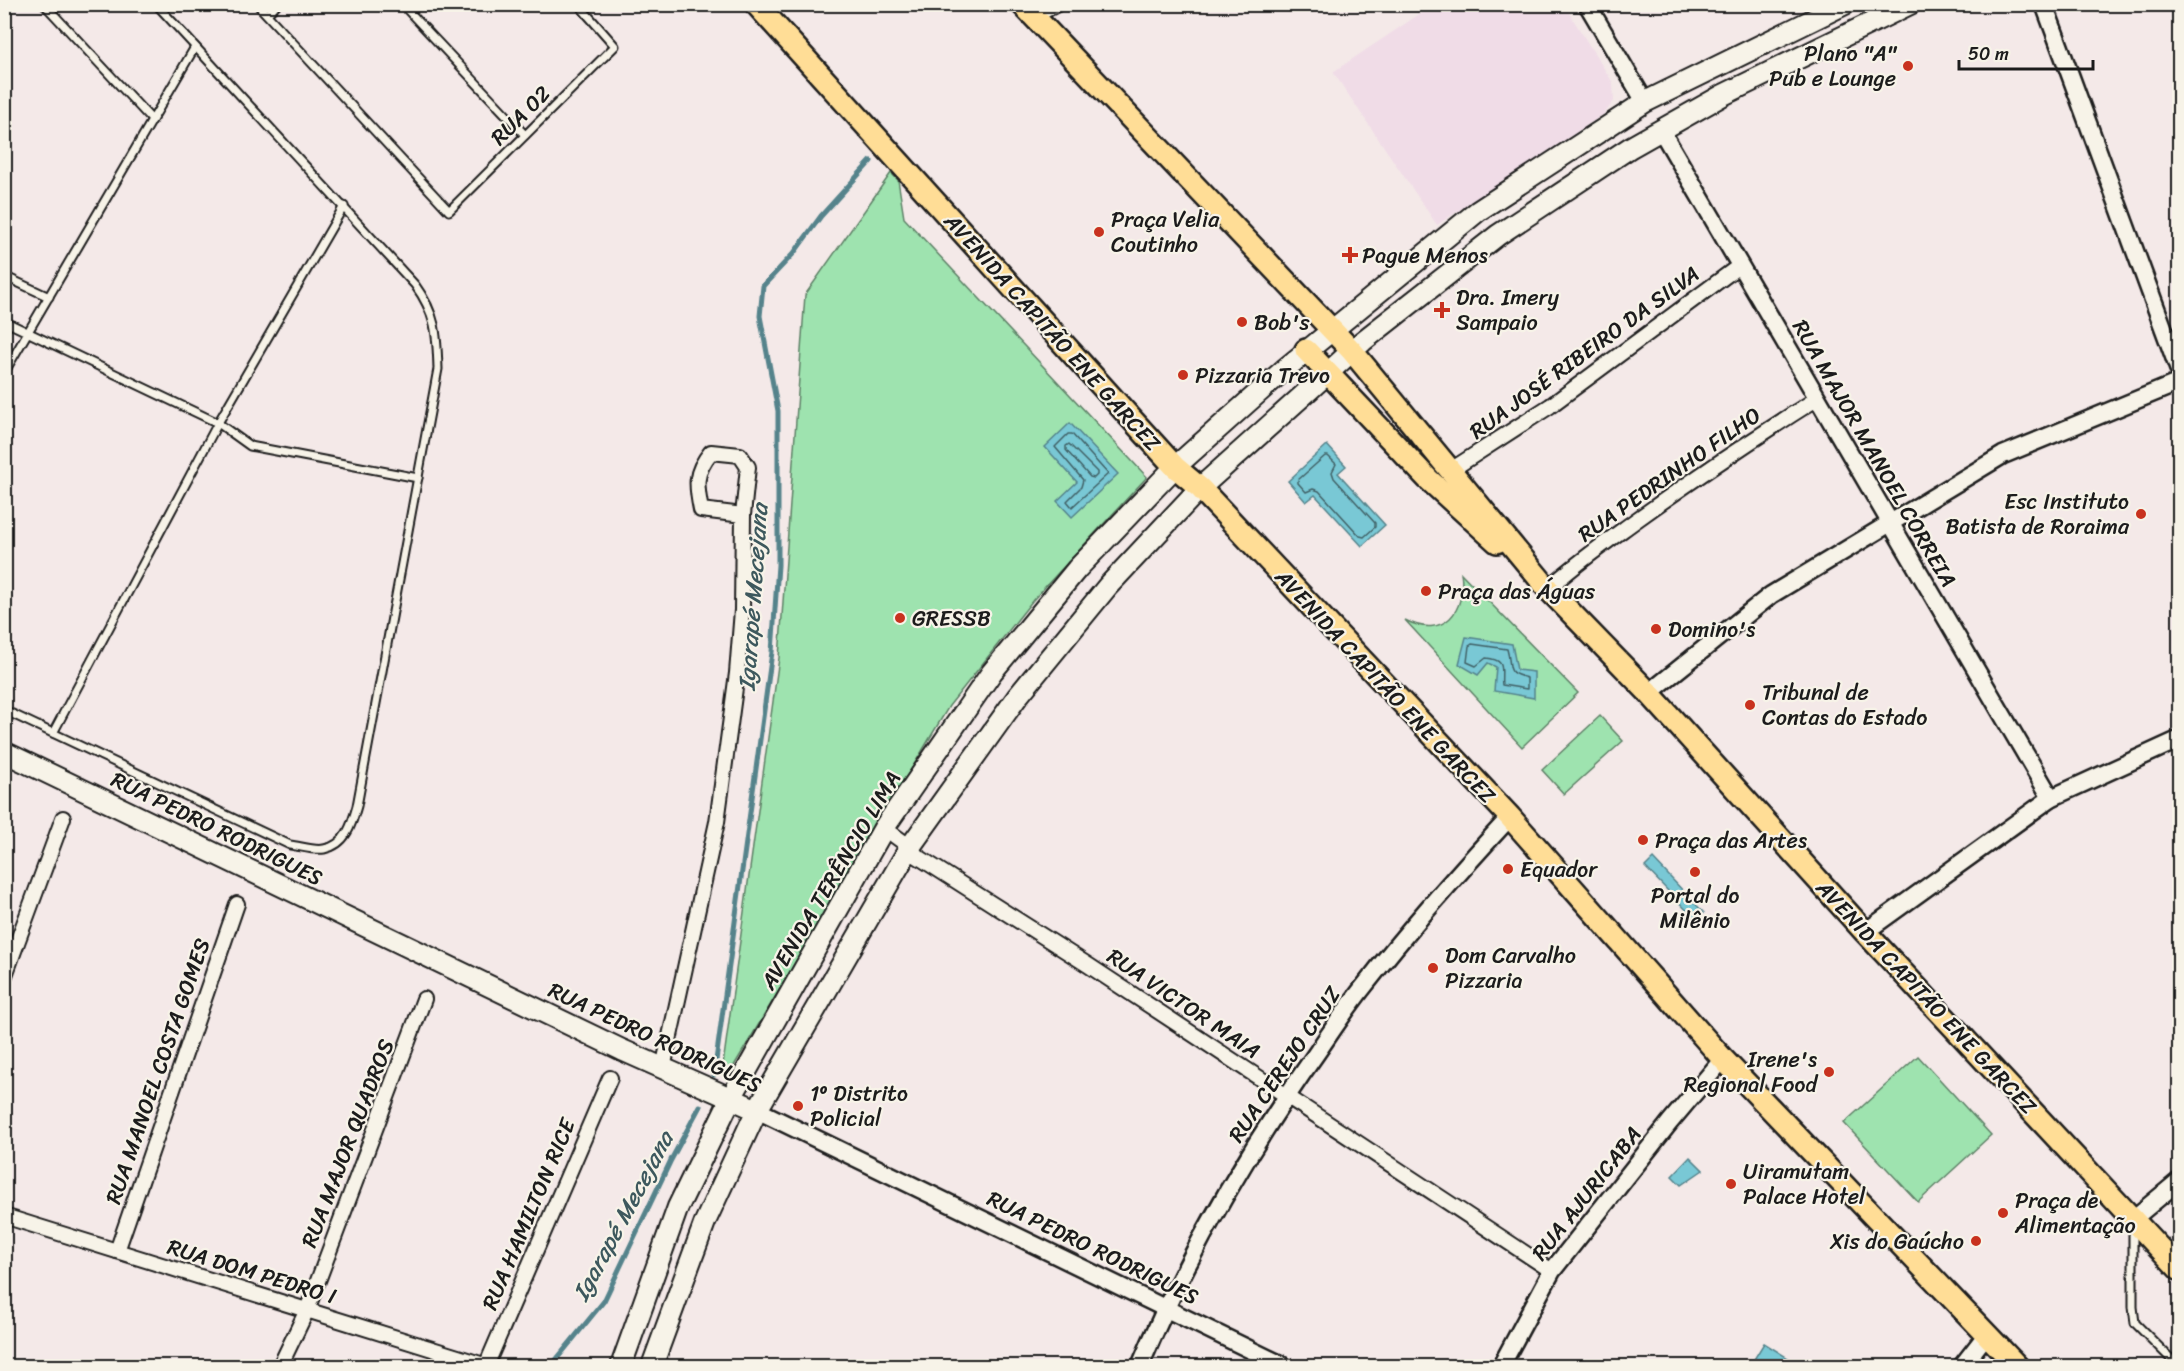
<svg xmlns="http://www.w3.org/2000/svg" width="2184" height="1371" viewBox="0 0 2184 1371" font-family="Sriracha,sans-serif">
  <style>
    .built { fill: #f0dce7 }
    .green { fill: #9ee3af; stroke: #5d8066; stroke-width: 1.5 }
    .water { fill: #79c8d5; stroke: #54838b; stroke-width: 1.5 }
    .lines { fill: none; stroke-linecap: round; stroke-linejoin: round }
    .shore { stroke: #416166; stroke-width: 1.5 }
    .stream { stroke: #54838b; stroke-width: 5 }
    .service-casing { stroke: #1c1c1c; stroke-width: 11 }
    .minor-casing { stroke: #1c1c1c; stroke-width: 18 }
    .tertiary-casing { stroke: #1c1c1c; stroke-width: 21 }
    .secondary-casing { stroke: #1c1c1c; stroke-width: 24 }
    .primary-casing { stroke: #1c1c1c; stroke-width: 26 }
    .service { stroke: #f7f3e8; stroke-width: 7 }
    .minor { stroke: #f7f3e8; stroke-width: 14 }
    .tertiary { stroke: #f7f3e8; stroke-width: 16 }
    .secondary { stroke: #f7f3e8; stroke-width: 20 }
    .primary { stroke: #ffdd96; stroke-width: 21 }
    .poi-dot { fill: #c8321e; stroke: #f7f3e8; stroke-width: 2 }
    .labels { text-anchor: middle; stroke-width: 4.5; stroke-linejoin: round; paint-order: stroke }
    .poi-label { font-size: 22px; fill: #1c1c1c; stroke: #f7f3e8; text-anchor: start }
    .street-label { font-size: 22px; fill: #1c1c1c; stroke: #f7f3e8 }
    .water-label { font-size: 24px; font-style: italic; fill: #3d585d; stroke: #f7f3e8 }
  </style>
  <rect width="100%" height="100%" fill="#f4e9e8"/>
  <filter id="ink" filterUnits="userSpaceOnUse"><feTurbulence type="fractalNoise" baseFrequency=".0167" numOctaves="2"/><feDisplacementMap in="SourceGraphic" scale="12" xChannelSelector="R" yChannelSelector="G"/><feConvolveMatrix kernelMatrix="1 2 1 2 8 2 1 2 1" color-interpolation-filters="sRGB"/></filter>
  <g filter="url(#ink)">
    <polygon class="built" points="1433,5 1564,5 1613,83 1614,101 1604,114 1437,225 1333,72"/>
    <g class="green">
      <polygon points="891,173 898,180 904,218 1147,477 1033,600 949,706 729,1074 722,1072 779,658 805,295"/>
      <path d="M1461,573L1578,693L1522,747L1405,620C1444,640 1467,611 1461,573Z"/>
      <polygon points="1600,716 1623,741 1564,794 1542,770"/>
      <polygon points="1918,1056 1991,1135 1918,1202 1844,1123"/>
    </g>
    <g class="water">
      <polygon points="1070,423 1118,474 1072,517 1057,501 1077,482 1045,447"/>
      <polygon points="1327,445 1346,466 1338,473 1385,525 1362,546 1315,495 1306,502 1288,481"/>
      <polygon points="1466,637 1512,644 1517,670 1534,672 1534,698 1494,691 1496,667 1488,663 1478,675 1459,664"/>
      <polygon points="1653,859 1704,913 1696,920 1645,867"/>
      <polygon points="1690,1157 1703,1170 1681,1185 1672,1176"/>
      <polygon points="1764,1343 1799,1365 1798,1366 1762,1366 1753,1361"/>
    </g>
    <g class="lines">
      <g class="shore">
        <polygon points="1068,434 1072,434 1108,474 1072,507 1067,501 1081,487 1083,480 1055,447"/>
        <polygon points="1069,444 1097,472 1097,475 1094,478 1090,477 1066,450 1066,446"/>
        <polygon points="1325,456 1328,456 1336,464 1332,472 1334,478 1375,523 1375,527 1364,537 1360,536 1319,491 1313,489 1306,492 1298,483 1298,480"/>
        <path d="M1472,644L1507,649C1513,670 1504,672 1527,678V689L1502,685C1500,670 1508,660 1486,658L1476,666L1467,662L1469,646Z"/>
      </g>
      <g class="stream">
        <polyline points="714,1075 772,652 778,565 778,411 760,316 763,286 794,253 821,216 871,161"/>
        <polyline points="551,1366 604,1301 671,1160 700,1106"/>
      </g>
      <defs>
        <g id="service">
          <polyline points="44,4 152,120"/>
          <polyline points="257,4 449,211 615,46 578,4"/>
          <polyline points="402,4 525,135"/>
          <polyline points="267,14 277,4"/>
          <polyline points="4,276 49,297"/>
          <polyline points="4,321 218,423 250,446 418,478"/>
          <polyline points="4,373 195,47"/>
          <path d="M4,710L290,845C300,846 314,851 324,849C346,845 352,824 357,806L438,369C437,333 436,314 415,285L156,4"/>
          <polyline points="53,733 218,423 344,206"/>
          <polyline points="2133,1228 2133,1307 2135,1323 2178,1366"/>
        </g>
        <g id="minor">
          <polyline points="1034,16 1057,4"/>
          <polyline points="1451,470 1550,406 1739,266"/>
          <path d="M1548,589C1575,564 1605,543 1635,521C1695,478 1756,437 1818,398"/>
          <polyline points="884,828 910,847 917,856 1088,965 1552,1271"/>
          <polyline points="4,978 63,818"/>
          <path d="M663,1068L717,822L737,673L742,610L743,515L748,467L740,455L711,452C694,473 696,485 701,510L743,515"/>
          <polyline points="4,1216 487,1366"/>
          <polyline points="117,1251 237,904"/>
          <polyline points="280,1366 307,1310 424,999"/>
          <polyline points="486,1366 610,1078"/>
        </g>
        <g id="tertiary">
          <polyline points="1587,4 1645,102"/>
          <polyline points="2044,4 2180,373"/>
          <polyline points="1661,130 2051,798"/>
          <polyline points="1649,693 1771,595 2003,455 2180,382"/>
          <polyline points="1865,932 2051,798 2180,739"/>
          <polyline points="757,1110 1284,1366"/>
          <polyline points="2133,1219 2180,1180"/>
          <path d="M1140,1366C1187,1255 1248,1150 1318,1051C1333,1029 1348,1006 1365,985C1411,926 1460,871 1510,817"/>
          <polyline points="1501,1366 1552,1271 1670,1122 1723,1059"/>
          <polyline points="1962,1366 1987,1334"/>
        </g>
        <g id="secondary">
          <polyline points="4,752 622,1050 757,1110"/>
          <polyline points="621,1366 678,1207 731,1098 884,828 992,672 1077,569 1175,467 1286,368 1478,211 1645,102 1845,4"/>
          <polyline points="652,1366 705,1222 757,1110 910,847 1018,696 1108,586 1200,488 1308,391 1363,341 1498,235 1631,147 1723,95 1910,4"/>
        </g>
        <g id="primary">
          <polyline points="756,4 1175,467 1200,488 1510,817 1723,1059 2017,1366"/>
          <polyline points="1022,4 1352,351 1548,589 1649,693 1865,932 2180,1270"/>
          <polyline points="1306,350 1428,479 1497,542"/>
        </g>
      </defs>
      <use href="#service" class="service-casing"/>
      <use href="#minor" class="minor-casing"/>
      <use href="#tertiary" class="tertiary-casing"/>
      <use href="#secondary" class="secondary-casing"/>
      <use href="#primary" class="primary-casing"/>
      <use href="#service" class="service"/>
      <use href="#minor" class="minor"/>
      <use href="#tertiary" class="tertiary"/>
      <use href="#secondary" class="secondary"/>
      <use href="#primary" class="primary"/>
    </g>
  </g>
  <g class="poi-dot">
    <circle cx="1908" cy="66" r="6"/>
    <circle cx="1099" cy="232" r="6"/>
    <path d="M1347 246h6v6h6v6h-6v6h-6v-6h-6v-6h6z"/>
    <path d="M1439 301h6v6h6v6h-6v6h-6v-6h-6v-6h6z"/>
    <circle cx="1242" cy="322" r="6"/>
    <circle cx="1183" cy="375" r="6"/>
    <circle cx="2141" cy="514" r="6"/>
    <circle cx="1426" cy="591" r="6"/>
    <circle cx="900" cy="618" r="6"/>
    <circle cx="1656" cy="629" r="6"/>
    <circle cx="1750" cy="705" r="6"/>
    <circle cx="1643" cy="840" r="6"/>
    <circle cx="1508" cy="869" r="6"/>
    <circle cx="1695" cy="872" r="6"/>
    <circle cx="1433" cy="968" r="6"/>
    <circle cx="1829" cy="1072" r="6"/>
    <circle cx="798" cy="1106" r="6"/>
    <circle cx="1731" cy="1184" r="6"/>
    <circle cx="2003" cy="1213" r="6"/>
    <circle cx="1976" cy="1241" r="6"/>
  </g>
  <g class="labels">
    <g class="poi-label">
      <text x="1896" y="61" text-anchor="end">Plano "A"<tspan x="1896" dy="25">Pub e Lounge</tspan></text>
      <text x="1111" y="227">Praça Velia<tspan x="1111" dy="25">Coutinho</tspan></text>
      <text x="1362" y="263">Pague Menos</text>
      <text x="1456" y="305">Dra. Imery<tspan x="1456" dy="25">Sampaio</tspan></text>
      <text x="1254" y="330">Bob's</text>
      <text x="1195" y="383">Pizzaria Trevo</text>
      <text x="2129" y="509" text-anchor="end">Esc Instituto<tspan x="2129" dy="25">Batista de Roraima</tspan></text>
      <text x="1438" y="599">Praça das Águas</text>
      <text x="912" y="626">GRESSB</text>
      <text x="1668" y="637">Domino's</text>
      <text x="1762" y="700">Tribunal de<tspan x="1762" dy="25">Contas do Estado</tspan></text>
      <text x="1655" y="848">Praça das Artes</text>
      <text x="1520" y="877">Equador</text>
      <text x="1695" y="903" text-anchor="middle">Portal do<tspan x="1695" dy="25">Milênio</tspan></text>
      <text x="1445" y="963">Dom Carvalho<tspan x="1445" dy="25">Pizzaria</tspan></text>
      <text x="1817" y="1067" text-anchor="end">Irene's<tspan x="1817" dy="25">Regional Food</tspan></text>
      <text x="810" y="1101">1º Distrito<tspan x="810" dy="25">Policial</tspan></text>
      <text x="1743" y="1179">Uiramutam<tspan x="1743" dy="25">Palace Hotel</tspan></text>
      <text x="2015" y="1208">Praça de<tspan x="2015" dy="25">Alimentação</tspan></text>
      <text x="1964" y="1249" text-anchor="end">Xis do Gaúcho</text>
    </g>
    <g class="street-label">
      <text transform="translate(520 115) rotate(-45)" y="8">RUA 02</text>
      <text transform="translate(1053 332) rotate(48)" y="8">AVENIDA CAPITÃO ENE GARCEZ</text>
      <text transform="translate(1584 352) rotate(-36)" y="8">RUA JOSÉ RIBEIRO DA SILVA</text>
      <text transform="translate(1875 453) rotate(60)" y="8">RUA MAJOR MANOEL CORREIA</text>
      <text transform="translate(1669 474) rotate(-35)" y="8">RUA PEDRINHO FILHO</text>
      <text transform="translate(1386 686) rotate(47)" y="8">AVENIDA CAPITÃO ENE GARCEZ</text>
      <text transform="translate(217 828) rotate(26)" y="8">RUA PEDRO RODRIGUES</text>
      <text transform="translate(830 880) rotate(-59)" y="8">AVENIDA TERÊNCIO LIMA</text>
      <text transform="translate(1927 997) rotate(47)" y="8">AVENIDA CAPITÃO ENE GARCEZ</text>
      <text transform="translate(1184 1003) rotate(34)" y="8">RUA VICTOR MAIA</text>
      <text transform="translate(655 1037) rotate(25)" y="8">RUA PEDRO RODRIGUES</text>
      <text transform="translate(1284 1064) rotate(-56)" y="8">RUA CEREJO CRUZ</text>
      <text transform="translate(157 1071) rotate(-71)" y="8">RUA MANOEL COSTA GOMES</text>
      <text transform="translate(347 1143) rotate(-69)" y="8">RUA MAJOR QUADROS</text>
      <text transform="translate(1586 1193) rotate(-52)" y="8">RUA AJURICABA</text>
      <text transform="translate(528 1214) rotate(-67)" y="8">RUA HAMILTON RICE</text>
      <text transform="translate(1093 1247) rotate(26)" y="8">RUA PEDRO RODRIGUES</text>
      <text transform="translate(252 1271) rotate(17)" y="8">RUA DOM PEDRO I</text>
    </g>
    <g class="water-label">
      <text transform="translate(753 597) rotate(-86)" y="8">Igarapé Mecejana</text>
      <text transform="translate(623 1216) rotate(-62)" y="8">Igarapé Mecejana</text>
    </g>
  </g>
  <rect width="2184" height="1371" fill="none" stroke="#f7f3e8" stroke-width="24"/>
  <rect x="12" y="12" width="2160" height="1347" fill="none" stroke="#1c1c1c" stroke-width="2" filter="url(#ink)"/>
  <path d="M1959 60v9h134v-9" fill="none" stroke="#1c1c1c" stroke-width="3"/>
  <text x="1968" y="60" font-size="18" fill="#1c1c1c" stroke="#f7f3e8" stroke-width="4.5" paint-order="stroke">50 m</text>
</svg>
